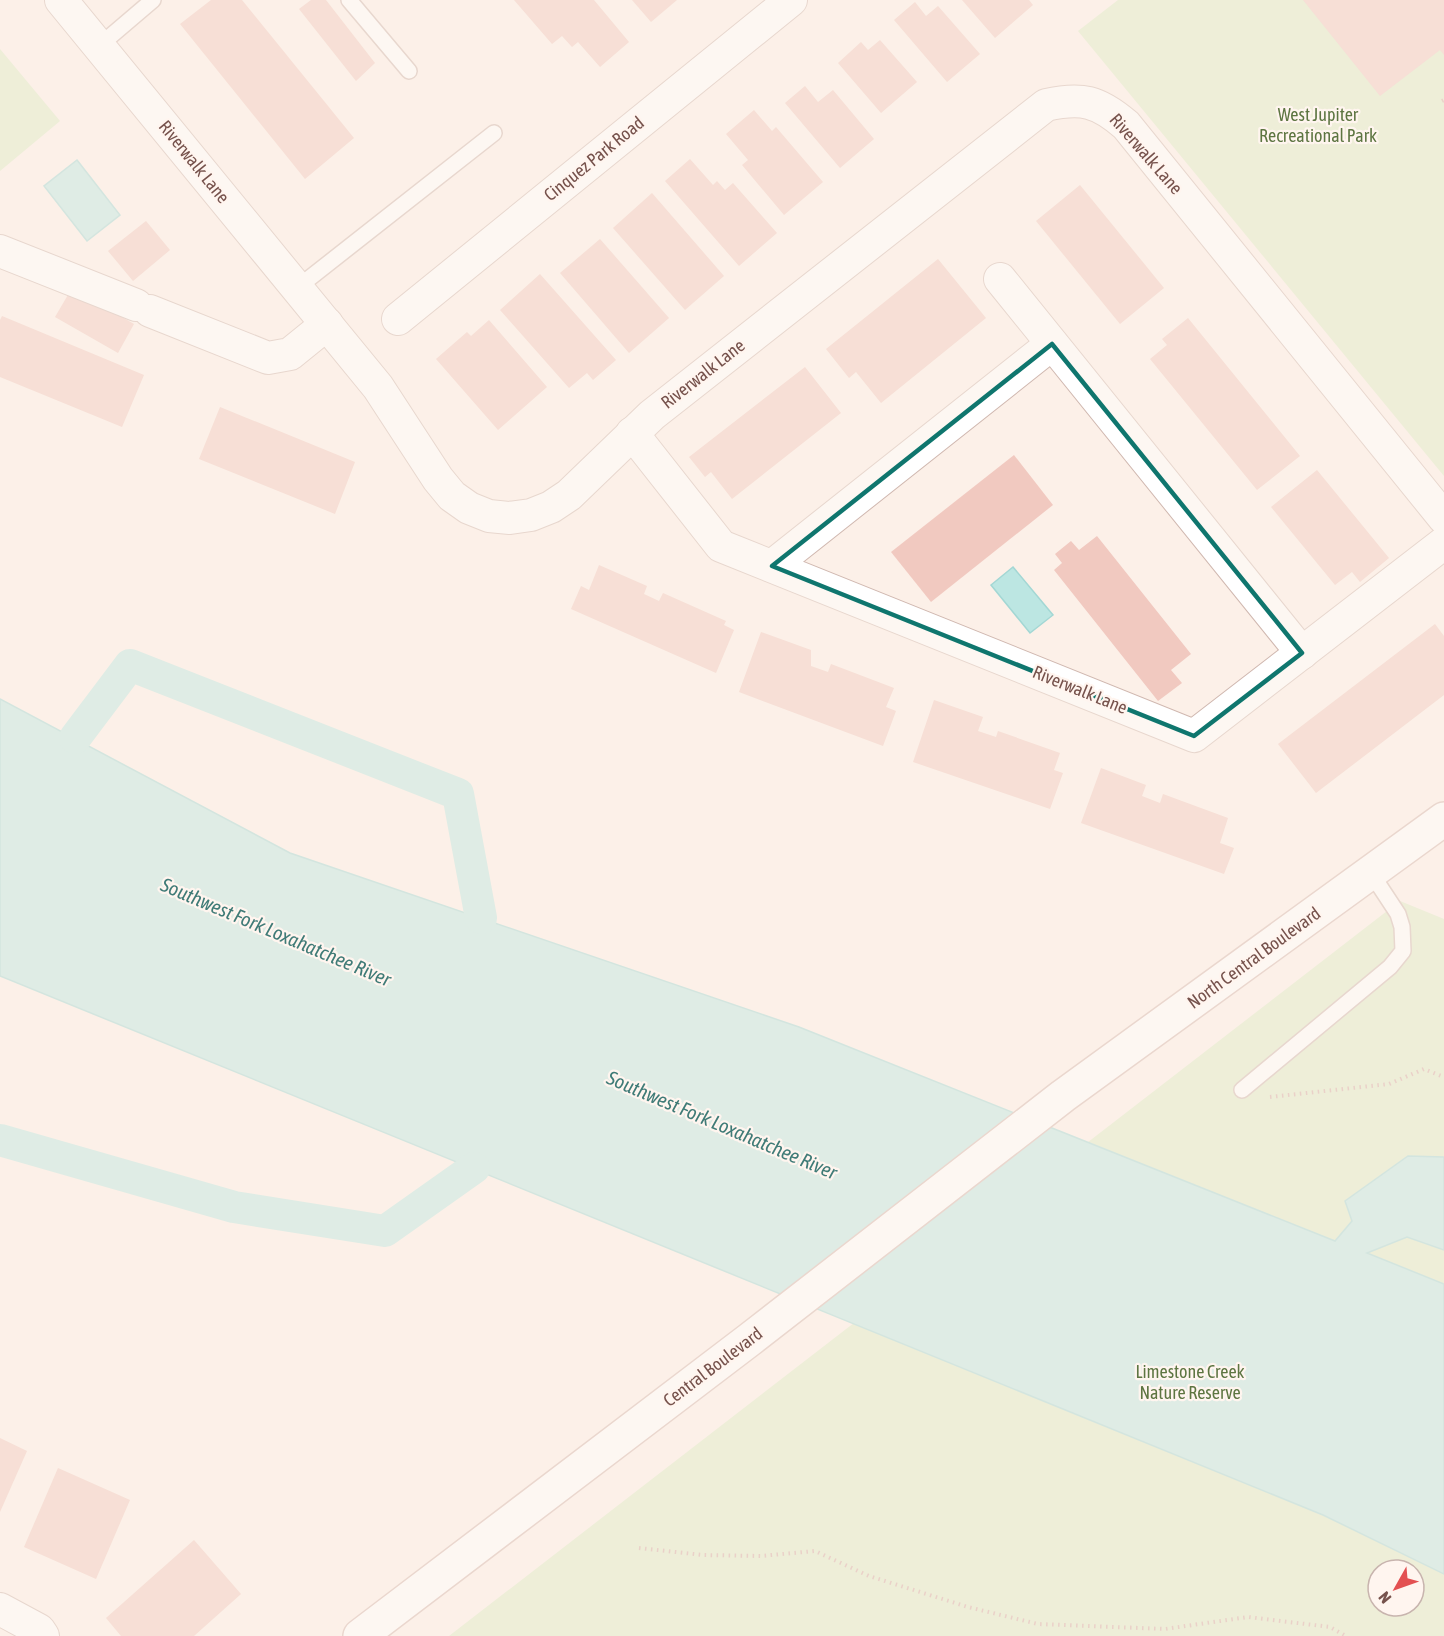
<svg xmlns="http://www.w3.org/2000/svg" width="1444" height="1636" viewBox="0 0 1444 1636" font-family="'Asap Condensed',sans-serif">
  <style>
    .green { fill: #ddeac6; fill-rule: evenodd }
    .water { fill: #bce6e2; stroke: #a3d7d4; stroke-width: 1.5 }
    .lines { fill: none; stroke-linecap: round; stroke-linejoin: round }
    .canal { stroke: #bce6e2; stroke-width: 32 }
    .building { fill: #f1c9c0 }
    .lane-casing { stroke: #d0b8b0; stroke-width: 18 }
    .street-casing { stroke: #d0b8b0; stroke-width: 34 }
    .secondary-casing { stroke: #d6b8b0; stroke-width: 36 }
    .path { stroke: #d6aba3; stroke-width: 4; stroke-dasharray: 1.5 4.5; stroke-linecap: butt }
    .lane { stroke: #fff; stroke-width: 15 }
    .street { stroke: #fff; stroke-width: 32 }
    .secondary { stroke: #fff; stroke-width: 33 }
    .marked { fill: none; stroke: #0f766e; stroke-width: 4.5; stroke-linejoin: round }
    .labels { text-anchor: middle; stroke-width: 4.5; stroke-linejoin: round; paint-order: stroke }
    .park-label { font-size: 18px; fill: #5d7541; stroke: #fff5ef }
    .street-label { font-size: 18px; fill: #76524c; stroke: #fff5ef }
    .water-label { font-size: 20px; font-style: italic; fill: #407b77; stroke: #fff5ef }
  </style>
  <rect width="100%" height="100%" fill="#fcf0e8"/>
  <g class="green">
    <polygon points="1118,0 1444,0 1444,476 1078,31"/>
    <polygon points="0,49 60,121 0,171"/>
    <path d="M1400,901L1444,919V1636H449ZM1378,1570H1414V1606H1378Z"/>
  </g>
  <g class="water">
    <polygon points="77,160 120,215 87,241 44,186"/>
    <polygon points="1013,567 1053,615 1030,633 991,585"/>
    <polygon points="0,699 290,853 799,1027 1335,1241 1352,1221 1345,1201 1408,1156 1444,1157 1444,1250 1407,1237 1367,1253 1444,1284 1444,1574 1323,1515 0,976"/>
  </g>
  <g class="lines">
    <g class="canal">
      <polyline points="75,738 130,665 458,794 481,918"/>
      <polyline points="0,1140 234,1207 385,1231 474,1168"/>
    </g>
  </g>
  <g class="building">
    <polygon points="211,0 242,0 354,138 305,179 180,24"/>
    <polygon points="311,0 326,0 375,63 356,81 299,9"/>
    <polygon points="514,0 594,0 629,42 600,67 578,42 572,47 562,36 552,44"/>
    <polygon points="632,0 677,0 651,22"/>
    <polygon points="962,0 1029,0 1033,5 995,38"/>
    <polygon points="1303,0 1444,0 1444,55 1440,50 1380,96"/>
    <polygon points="915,2 926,16 938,6 980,54 947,82 894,20"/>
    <polygon points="880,40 917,82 881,113 838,63 861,42 868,50"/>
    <polygon points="805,86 818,102 833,90 874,139 840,168 785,103"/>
    <polygon points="754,110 772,131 776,127 823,182 784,215 742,165 748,160 726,134"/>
    <polygon points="690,159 713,185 717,181 725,190 733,183 777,233 739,266 665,181"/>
    <polygon points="1080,185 1164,288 1120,324 1036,221"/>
    <polygon points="652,193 724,276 685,310 613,228"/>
    <polygon points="146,221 170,250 133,281 108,251"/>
    <polygon points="600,239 669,318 629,353 560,273"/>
    <polygon points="938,259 986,318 881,403 856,372 849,378 826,349"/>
    <polygon points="540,274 616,360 593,380 587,373 569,388 500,310"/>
    <polygon points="72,288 134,324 118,353 55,317"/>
    <polygon points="2,316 144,375 122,427 0,377 0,320"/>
    <polygon points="1188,318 1300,456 1257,490 1150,359 1167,345 1162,339"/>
    <polygon points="489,320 547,387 498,430 436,359 467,332 471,336"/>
    <polygon points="805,367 841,413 732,499 711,472 705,477 689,457"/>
    <polygon points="220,407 355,462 335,514 199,459"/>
    <polygon points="1014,455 1053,505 931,602 891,552"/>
    <polygon points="1317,470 1389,558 1360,582 1352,572 1335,585 1271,507"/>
    <polygon points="1097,536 1191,654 1171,670 1182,683 1158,701 1054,570 1062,563 1055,554 1071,541 1079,550"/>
    <polygon points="599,565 647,586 644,594 659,601 663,593 726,621 724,625 734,630 716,673 571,609 581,586 589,590"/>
    <polygon points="1435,624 1444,636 1444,695 1316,793 1278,744"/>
    <polygon points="761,632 811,650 811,666 828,672 831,664 894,688 886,707 896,711 883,746 739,692"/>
    <polygon points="934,700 983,717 978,731 996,737 998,731 1060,753 1054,770 1063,773 1050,809 913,762"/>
    <polygon points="1101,768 1146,785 1142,796 1160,803 1163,794 1228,818 1220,843 1234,848 1224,874 1081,823"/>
    <polygon points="0,1438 27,1451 0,1512"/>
    <polygon points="58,1468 130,1500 96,1579 24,1547"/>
    <polygon points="194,1540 241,1594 194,1636 121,1636 106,1618"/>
  </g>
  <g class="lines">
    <defs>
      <g id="lane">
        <polyline points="349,0 409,71"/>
        <polyline points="99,46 153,0"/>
        <polyline points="297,288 494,133"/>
        <polyline points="1242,1090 1390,967 1403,951 1402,927 1398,914 1371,873"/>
      </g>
      <g id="street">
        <path d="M61,0L378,387L438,479L452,496L469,508L489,516L510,518L531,515L551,507L569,495L652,415L1046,105C1082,97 1098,101 1126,125L1444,518"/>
        <polyline points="0,251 136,305"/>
        <polyline points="1000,279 1302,653"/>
        <polyline points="150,311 268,358 290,354 327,324"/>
        <polyline points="398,319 791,0"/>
        <polyline points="632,433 721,546 1194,736 1444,543"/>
        <polyline points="772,566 1052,344"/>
        <polyline points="0,1609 39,1630 43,1636"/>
      </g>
      <polyline id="secondary" points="360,1636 749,1340 1063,1096 1444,819"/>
    </defs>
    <use href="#lane" class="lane-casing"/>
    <use href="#street" class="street-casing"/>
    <use href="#secondary" class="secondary-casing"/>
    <g class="path">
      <polyline points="1442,101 1444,100"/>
      <polyline points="1270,1097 1389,1084 1424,1069 1444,1077"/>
      <polyline points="639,1548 703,1555 761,1556 815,1551 869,1576 968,1607 1038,1624 1165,1629 1248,1617 1330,1627 1346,1636"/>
    </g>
    <use href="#lane" class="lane"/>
    <use href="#street" class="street"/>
    <use href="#secondary" class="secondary"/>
  </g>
  <path d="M0 0H1444V1636H0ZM1052,344L1302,653L1194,736L772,566Z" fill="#fcf0e8" fill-opacity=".55" fill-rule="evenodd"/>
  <path class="marked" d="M1052,344L1302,653L1194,736L772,566Z"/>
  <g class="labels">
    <g class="park-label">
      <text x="1318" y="121">West Jupiter<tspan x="1318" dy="21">Recreational Park</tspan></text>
      <text x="1190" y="1378">Limestone Creek<tspan x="1190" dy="21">Nature Reserve</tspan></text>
    </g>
    <g class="street-label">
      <text transform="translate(1146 154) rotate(49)" y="6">Riverwalk Lane</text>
      <text transform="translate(594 159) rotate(-39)" y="6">Cinquez Park Road</text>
      <text transform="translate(194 162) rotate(51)" y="6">Riverwalk Lane</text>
      <text transform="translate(703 374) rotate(-38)" y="6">Riverwalk Lane</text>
      <text transform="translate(1080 690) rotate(22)" y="6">Riverwalk Lane</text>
      <text transform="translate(1254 958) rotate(-36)" y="6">North Central Boulevard</text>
      <text transform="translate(713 1367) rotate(-37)" y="6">Central Boulevard</text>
    </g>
    <g class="water-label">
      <text transform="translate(276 932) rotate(23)" y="7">Southwest Fork Loxahatchee River</text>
      <text transform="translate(722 1125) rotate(23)" y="7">Southwest Fork Loxahatchee River</text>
    </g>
  </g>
  <g transform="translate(1396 1588) rotate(230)"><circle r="28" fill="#fff5ef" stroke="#c8b4ae" stroke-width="1.5"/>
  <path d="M0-4.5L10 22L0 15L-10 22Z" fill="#e35051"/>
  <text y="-9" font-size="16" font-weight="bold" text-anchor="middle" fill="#76524c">N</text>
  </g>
</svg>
